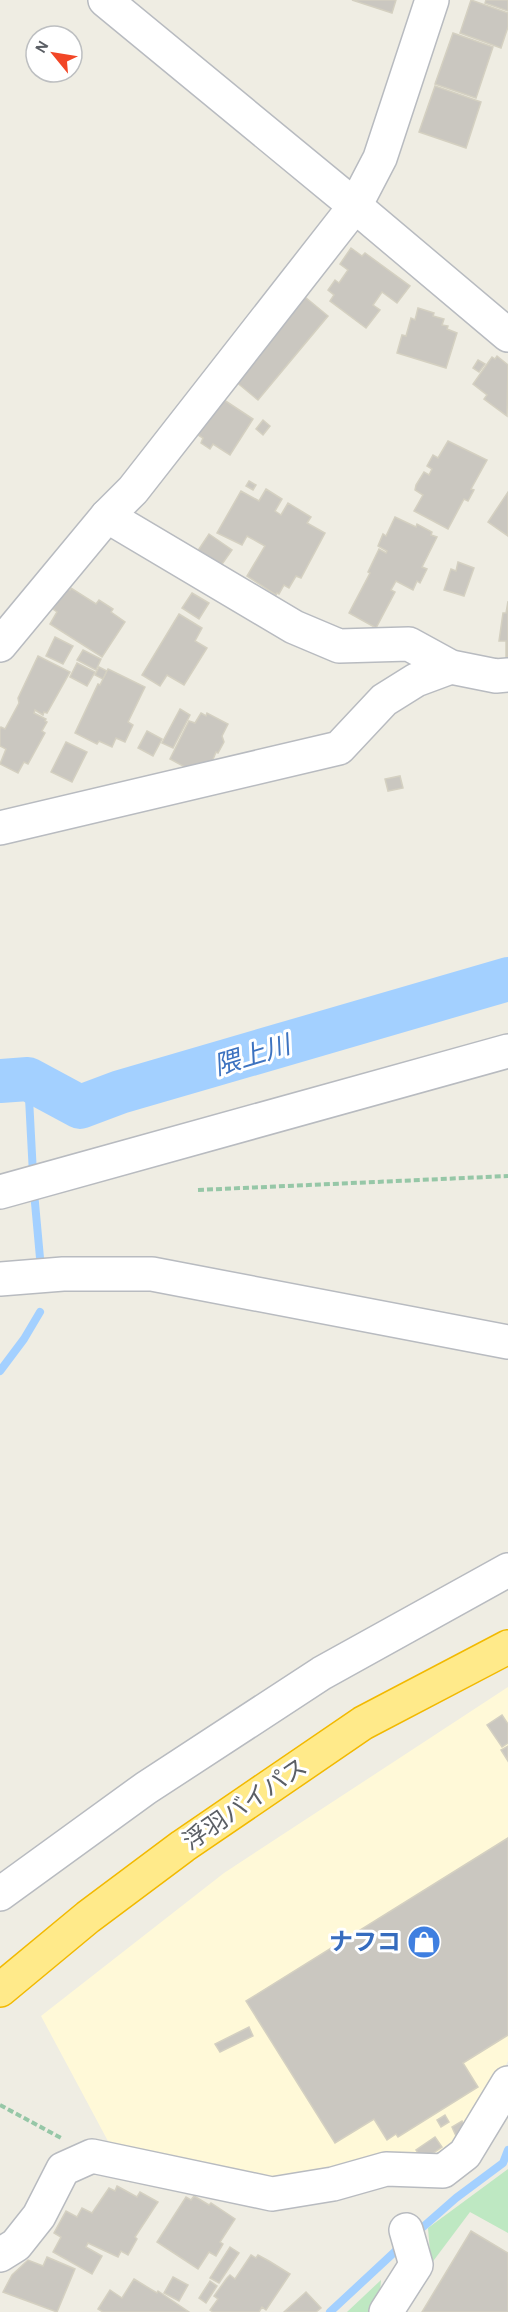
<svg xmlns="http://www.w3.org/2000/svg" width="508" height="2312" viewBox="0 0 508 2312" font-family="'Alegreya Sans','Noto Sans JP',sans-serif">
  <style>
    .commercial { fill: #fff9d8 }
    .green { fill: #bee8c2 }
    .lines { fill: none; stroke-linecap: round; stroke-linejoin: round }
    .stream { stroke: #a3d0ff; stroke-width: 8 }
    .river { stroke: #a3d0ff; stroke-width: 44 }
    .building { fill: #cac7c0; stroke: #d4d0c1; stroke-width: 1.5 }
    .minor-casing { stroke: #b8bbc0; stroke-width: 36 }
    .highway-casing { stroke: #f2b900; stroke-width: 36 }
    .path { stroke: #96c7a7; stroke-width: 4; stroke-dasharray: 6 3; stroke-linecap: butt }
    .minor { stroke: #fff; stroke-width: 33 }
    .highway { stroke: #ffea8a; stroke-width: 33 }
    .labels { text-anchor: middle; stroke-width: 6; stroke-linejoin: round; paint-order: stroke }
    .street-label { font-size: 24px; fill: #5b5f65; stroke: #fff }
    .shop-label { font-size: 24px; font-weight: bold; fill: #366cbe; stroke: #fff; text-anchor: end }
    .water-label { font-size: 26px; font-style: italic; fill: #3d73c0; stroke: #fff }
  </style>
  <rect width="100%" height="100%" fill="#efede3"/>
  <polygon class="commercial" points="508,1687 508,2061 467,2137 446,2151 373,2159 295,2180 265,2181 109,2143 41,2016 224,1873"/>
  <g class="green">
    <polygon points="508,2169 508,2233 470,2212 431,2264 428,2228"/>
    <polygon points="381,2280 379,2303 374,2312 347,2312"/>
  </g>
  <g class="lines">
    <g class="stream">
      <polyline points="28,1079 33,1174"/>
      <polyline points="34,1192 41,1269"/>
      <polyline points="0,1371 24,1339 40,1312"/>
      <polyline points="415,2234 456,2198 503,2163 508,2150"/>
      <polyline points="330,2312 401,2246"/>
    </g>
    <polyline class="river" points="0,1081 28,1079 80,1107 120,1092 508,979"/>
  </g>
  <g class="building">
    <polygon points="352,0 396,0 392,13"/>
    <polygon points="471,0 508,13 508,27 501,48 460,33"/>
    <polygon points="486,0 508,0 508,11 485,3"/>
    <polygon points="453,33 493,47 476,98 435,84"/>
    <polygon points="435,86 481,102 466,148 419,132"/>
    <polygon points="351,248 362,256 365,253 410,286 397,303 382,292 373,305 380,310 366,328 330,301 334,295 328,290 335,280 339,283 348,270 340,264"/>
    <polygon points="305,297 328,316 258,400 235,381"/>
    <polygon points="418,308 434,313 433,316 444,319 442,325 448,326 447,329 457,333 446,368 397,353 402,335 406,336 411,318 415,320"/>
    <polygon points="497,356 508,365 507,416 484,399 487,395 473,384 492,357 495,359"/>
    <polygon points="478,360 485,364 479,372 473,368"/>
    <polygon points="221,398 253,419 230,455 213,444 210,449 201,443 203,438 198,435"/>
    <polygon points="263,420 270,426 263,435 256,429"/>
    <polygon points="448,441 487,460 471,489 474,490 468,501 464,499 448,529 414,511 423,495 415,490 416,485 424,472 429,475 432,469 427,466 433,455 438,458"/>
    <polygon points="249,481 256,485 253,490 246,486"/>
    <polygon points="266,489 282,499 275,511 281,515 288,503 311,517 307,523 325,533 301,578 296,576 289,588 284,585 279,594 277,593 276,595 247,576 265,546 247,536 242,545 217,533 241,491 259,501"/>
    <polygon points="508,492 508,536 488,522"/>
    <polygon points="395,517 416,527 417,524 432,532 431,535 437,537 422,567 427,569 420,583 417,581 413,590 396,581 391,590 395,592 376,628 349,613 370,573 368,572 379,549 386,553 387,551 378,546 383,534 386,536"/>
    <polygon points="209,534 232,550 220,567 197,552"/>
    <polygon points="458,562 474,568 464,596 444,590 451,569 456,571"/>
    <polygon points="66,588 70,590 71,588 96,604 99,600 113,609 111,612 125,622 102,657 50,624 57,612 53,609"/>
    <polygon points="192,593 209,603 199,619 182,608"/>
    <polygon points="508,601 508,659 506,659 506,641 499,641 503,613 506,613"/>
    <polygon points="179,614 202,628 195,641 207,648 184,685 167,675 160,686 142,675"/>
    <polygon points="55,637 73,646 63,664 46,656"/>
    <polygon points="83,650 101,659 96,670 77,660"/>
    <polygon points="38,656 70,672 47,713 44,712 43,715 35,710 34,713 46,719 45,721 47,722 42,731 45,733 28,764 24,762 18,773 0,764 6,749 0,746 0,729 1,727 5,729 19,703 18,698"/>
    <polygon points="77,663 95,672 87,686 70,677"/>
    <polygon points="99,667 107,671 103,679 95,675"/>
    <polygon points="108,669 145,687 128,722 133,725 125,742 116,738 112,747 99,741 97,744 75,733 98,684 100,685"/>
    <polygon points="180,709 190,715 173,748 162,743"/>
    <polygon points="201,713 206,716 207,713 228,724 222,736 224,742 218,753 216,752 208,772 196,773 170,759 189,721 195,723"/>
    <polygon points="147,731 162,739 153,756 138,748"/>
    <polygon points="66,742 87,752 72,782 51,772"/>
    <polygon points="400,776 403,788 388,791 385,779"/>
    <polygon points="502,1715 508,1724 508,1743 502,1747 487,1725"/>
    <polygon points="508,1746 508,1761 501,1750"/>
    <polygon points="508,1838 508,2035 463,2063 478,2087 398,2137 396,2134 387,2140 374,2119 335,2143 246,2001"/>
    <polygon points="249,2027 253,2036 220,2052 215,2044"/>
    <polygon points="445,2115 449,2122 441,2127 437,2120"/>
    <polygon points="462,2121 467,2131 456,2136 452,2127"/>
    <polygon points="435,2137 442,2147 423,2160 416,2150"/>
    <polygon points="117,2186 137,2197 140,2192 158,2202 135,2237 137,2239 128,2255 121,2251 118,2257 88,2243 86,2247 102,2256 92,2274 53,2252 61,2237 54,2233 66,2211 77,2217 82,2208 92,2213 109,2188 115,2191"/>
    <polygon points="194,2196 209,2205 211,2203 235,2219 220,2242 223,2244 216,2256 209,2252 198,2269 157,2242 186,2197 191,2200"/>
    <polygon points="471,2231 508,2253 508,2312 422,2312"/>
    <polygon points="230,2247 239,2253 219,2283 210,2278"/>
    <polygon points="251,2255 256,2258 258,2255 269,2261 290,2274 266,2310 262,2307 259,2312 213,2312 210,2310 218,2299 214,2296 227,2278 230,2275 235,2279"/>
    <polygon points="47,2257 75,2269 57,2312 3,2292 12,2275 28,2260 43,2266"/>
    <polygon points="173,2277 188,2285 179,2301 164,2293"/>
    <polygon points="134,2279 157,2293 158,2291 189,2312 103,2312 98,2309 110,2290 122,2298"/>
    <polygon points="210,2281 217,2286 206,2303 199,2298"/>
    <polygon points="306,2292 321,2308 316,2312 284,2312"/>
  </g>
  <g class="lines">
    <defs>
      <g id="minor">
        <polyline points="105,0 355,206 508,335"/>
        <polyline points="107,516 294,627 339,646 409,644 451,667 496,676 508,675"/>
        <polyline points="0,645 107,516 133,490 355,206 380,158 432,0"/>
        <polyline points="0,828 339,748 384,700 416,680 451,667"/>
        <polyline points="0,1192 508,1051"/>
        <polyline points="0,1279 63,1274 152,1274 508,1342"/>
        <polyline points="0,1894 146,1788 322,1673 508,1570"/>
        <polyline points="0,2255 16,2245 39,2216 63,2169 92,2156 272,2194 333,2184 386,2169 443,2171 465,2154 508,2083"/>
        <polyline points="386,2312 416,2265 406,2230"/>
      </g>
      <polyline id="highway" points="0,1990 88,1917 183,1846 363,1723 508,1647"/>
    </defs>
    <use href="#minor" class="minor-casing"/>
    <use href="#highway" class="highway-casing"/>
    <g class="path">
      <polyline points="198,1190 508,1176"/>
      <polyline points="0,2105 63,2139"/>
    </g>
    <use href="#minor" class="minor"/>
    <use href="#highway" class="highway"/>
  </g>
  <defs>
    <symbol id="shop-disc" viewBox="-11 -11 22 22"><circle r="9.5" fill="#3f7fe0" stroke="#fff"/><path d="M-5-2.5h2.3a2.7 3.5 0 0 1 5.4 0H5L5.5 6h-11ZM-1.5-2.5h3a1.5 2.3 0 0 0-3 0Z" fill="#fff"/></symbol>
  </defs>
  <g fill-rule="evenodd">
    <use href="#shop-disc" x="405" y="1923" width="38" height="38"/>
  </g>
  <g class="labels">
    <g class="street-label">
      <text transform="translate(245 1804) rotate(-34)" y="8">浮羽バイパス</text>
    </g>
    <g class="shop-label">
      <text x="401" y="1950">ナフコ</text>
    </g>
    <g class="water-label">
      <text transform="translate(252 1055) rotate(-17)" y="9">隈上川</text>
    </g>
  </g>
  <g transform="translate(54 54) rotate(300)"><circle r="28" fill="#ffffff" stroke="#bdbfc1" stroke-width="1.5"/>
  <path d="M0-4.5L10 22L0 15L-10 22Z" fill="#f24626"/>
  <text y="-9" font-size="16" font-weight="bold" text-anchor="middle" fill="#5b5f65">N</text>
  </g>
</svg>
